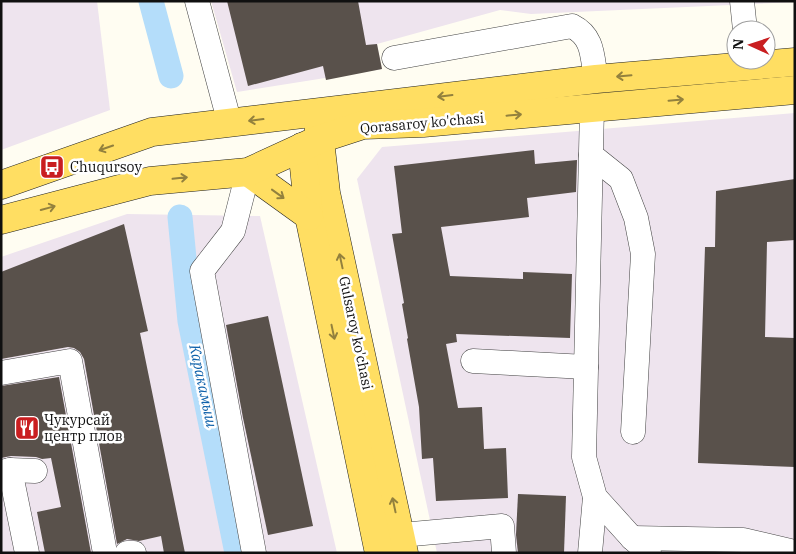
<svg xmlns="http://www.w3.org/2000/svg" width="796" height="554" viewBox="0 0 796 554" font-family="'IBM Plex Serif',serif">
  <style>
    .industrial { fill: #eee4ee }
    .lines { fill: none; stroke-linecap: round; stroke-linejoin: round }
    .canal { stroke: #b4ddfa; stroke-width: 25 }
    .building { fill: #59514b }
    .minor-casing { stroke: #434343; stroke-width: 25 }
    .major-casing { stroke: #212121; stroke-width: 29 }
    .minor { stroke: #fff; stroke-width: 24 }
    .major { stroke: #ffde62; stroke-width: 28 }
    .oneway { stroke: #93813d }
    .labels { text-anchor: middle; stroke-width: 5; stroke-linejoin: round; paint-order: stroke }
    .street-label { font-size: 14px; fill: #101010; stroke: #fff }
    .poi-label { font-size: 14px; fill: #101010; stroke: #fff; text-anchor: start }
    .water-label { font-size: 15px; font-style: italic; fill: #1062ab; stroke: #fff }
  </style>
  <rect width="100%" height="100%" fill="#fffdf2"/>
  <g class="industrial">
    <polygon points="1,1 97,1 110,110 1,150"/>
    <polygon points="211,1 795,1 795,2 531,14 500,10 377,44 382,69 237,92"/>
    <polygon points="795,113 795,553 437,553 357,179 382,147"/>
    <polygon points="127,214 260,216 337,553 1,553 1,257"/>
  </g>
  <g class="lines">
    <g class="canal">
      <polyline points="151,1 171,76"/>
      <polyline points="180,217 190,321 237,553"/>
    </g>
  </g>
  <g class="building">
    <polygon points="227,1 358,1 366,45 377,44 382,69 326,80 323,66 248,86"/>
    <polygon points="534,150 535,164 577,160 576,192 527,198 529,217 441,227 450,276 523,279 523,272 572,274 570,338 456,334 457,342 446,344 458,408 482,407 484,449 506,448 508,498 436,501 433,458 422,459 419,407 407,339 408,338 402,304 404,303 392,234 402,233 394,166"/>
    <polygon points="795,179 795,240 767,242 765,337 795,338 795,467 698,463 705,247 715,247 716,191"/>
    <polygon points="124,224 148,331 140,333 185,553 164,553 161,536 139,541 127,539 117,544 84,359 80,352 74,348 68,347 1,359 1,272"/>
    <polygon points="268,316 313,526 268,535 243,418 226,325"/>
    <polygon points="59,377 91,553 45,553 37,512 61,507 51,458 42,459 36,457 11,456 1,458 1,386"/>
    <polygon points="518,494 566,496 564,553 518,553 516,535"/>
  </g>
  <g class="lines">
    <defs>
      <g id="minor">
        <polyline points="197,1 230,124"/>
        <polyline points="742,1 745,30"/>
        <path d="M394,58L572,26C594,37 592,57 596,79"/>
        <polyline points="592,108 584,457 595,497 632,538 649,553"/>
        <polyline points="591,155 621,179 636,218 643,254 633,432"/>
        <polyline points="248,172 233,231 202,271 254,553"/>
        <polyline points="473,361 586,367"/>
        <polyline points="1,373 70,361 105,553"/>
        <polyline points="10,470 27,553"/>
        <polyline points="1,472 10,470 35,471"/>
        <polyline points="401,535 502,526 504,553"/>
        <polyline points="632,538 743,540 795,552"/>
        <polyline points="127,553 134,553"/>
        <polyline points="590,553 595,497"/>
      </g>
      <g id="major">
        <polyline points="318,123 326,193 404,553"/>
        <polyline points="302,147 309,216 379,553"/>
        <polyline points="248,172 309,216"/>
        <polyline points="1,185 152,132 596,79 795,62"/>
        <polyline points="1,220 150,181 248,172 320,139 363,125 423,123 795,90"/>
      </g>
    </defs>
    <use href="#minor" class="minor-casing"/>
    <use href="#major" class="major-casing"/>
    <use href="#minor" class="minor"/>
    <use href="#major" class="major"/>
  </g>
  <defs><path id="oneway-shaft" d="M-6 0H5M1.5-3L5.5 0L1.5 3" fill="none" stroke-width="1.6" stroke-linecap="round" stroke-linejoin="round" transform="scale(1.25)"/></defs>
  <g class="oneway">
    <use href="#oneway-shaft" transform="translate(624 76) rotate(175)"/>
    <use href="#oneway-shaft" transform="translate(445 96) rotate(173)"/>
    <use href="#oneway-shaft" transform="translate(676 100) rotate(-5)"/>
    <use href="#oneway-shaft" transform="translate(514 115) rotate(-5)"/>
    <use href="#oneway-shaft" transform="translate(256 120) rotate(173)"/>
    <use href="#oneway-shaft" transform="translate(106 148) rotate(161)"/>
    <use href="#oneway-shaft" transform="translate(180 178) rotate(-6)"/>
    <use href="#oneway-shaft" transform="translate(278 194) rotate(36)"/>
    <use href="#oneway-shaft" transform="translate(48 208) rotate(-15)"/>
    <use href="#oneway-shaft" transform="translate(341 261) rotate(-102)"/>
    <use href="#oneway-shaft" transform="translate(333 332) rotate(78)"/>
    <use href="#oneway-shaft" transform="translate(394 505) rotate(-102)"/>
  </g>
  <defs>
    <symbol id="bus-square" viewBox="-11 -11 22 22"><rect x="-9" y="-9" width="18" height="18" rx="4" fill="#c91e20" stroke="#fff"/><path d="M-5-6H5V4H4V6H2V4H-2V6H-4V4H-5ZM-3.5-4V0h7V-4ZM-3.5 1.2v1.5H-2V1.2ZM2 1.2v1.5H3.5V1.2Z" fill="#fff"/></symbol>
    <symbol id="restaurant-square" viewBox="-11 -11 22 22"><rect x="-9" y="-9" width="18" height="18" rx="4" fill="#c91e20" stroke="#fff"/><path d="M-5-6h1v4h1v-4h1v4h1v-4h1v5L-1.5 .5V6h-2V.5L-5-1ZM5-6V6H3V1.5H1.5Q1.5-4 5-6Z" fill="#fff"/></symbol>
  </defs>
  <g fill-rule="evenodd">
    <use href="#bus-square" x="38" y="153" width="28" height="28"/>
    <use href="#restaurant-square" x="13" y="414" width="28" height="28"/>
  </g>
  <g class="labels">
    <g class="street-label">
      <text transform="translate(422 123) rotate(-5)" y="5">Qorasaroy ko'chasi</text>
      <text transform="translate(356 333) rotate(78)" y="5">Gulsaroy ko'chasi</text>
    </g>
    <g class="poi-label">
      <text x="70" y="172">Chuqursoy</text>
      <text x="44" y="425">Чукурсай<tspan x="44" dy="16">центр плов</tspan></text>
    </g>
    <g class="water-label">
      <text transform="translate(203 386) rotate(78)" y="5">Каракамыш</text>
    </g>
  </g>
  <rect width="796" height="554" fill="none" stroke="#101010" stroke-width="5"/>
  <g transform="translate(751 45) rotate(273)"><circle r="24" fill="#ffffff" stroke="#9f9f9f"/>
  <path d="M0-4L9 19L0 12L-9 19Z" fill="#c91e20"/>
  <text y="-8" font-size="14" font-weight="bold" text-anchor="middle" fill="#101010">N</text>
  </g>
</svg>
